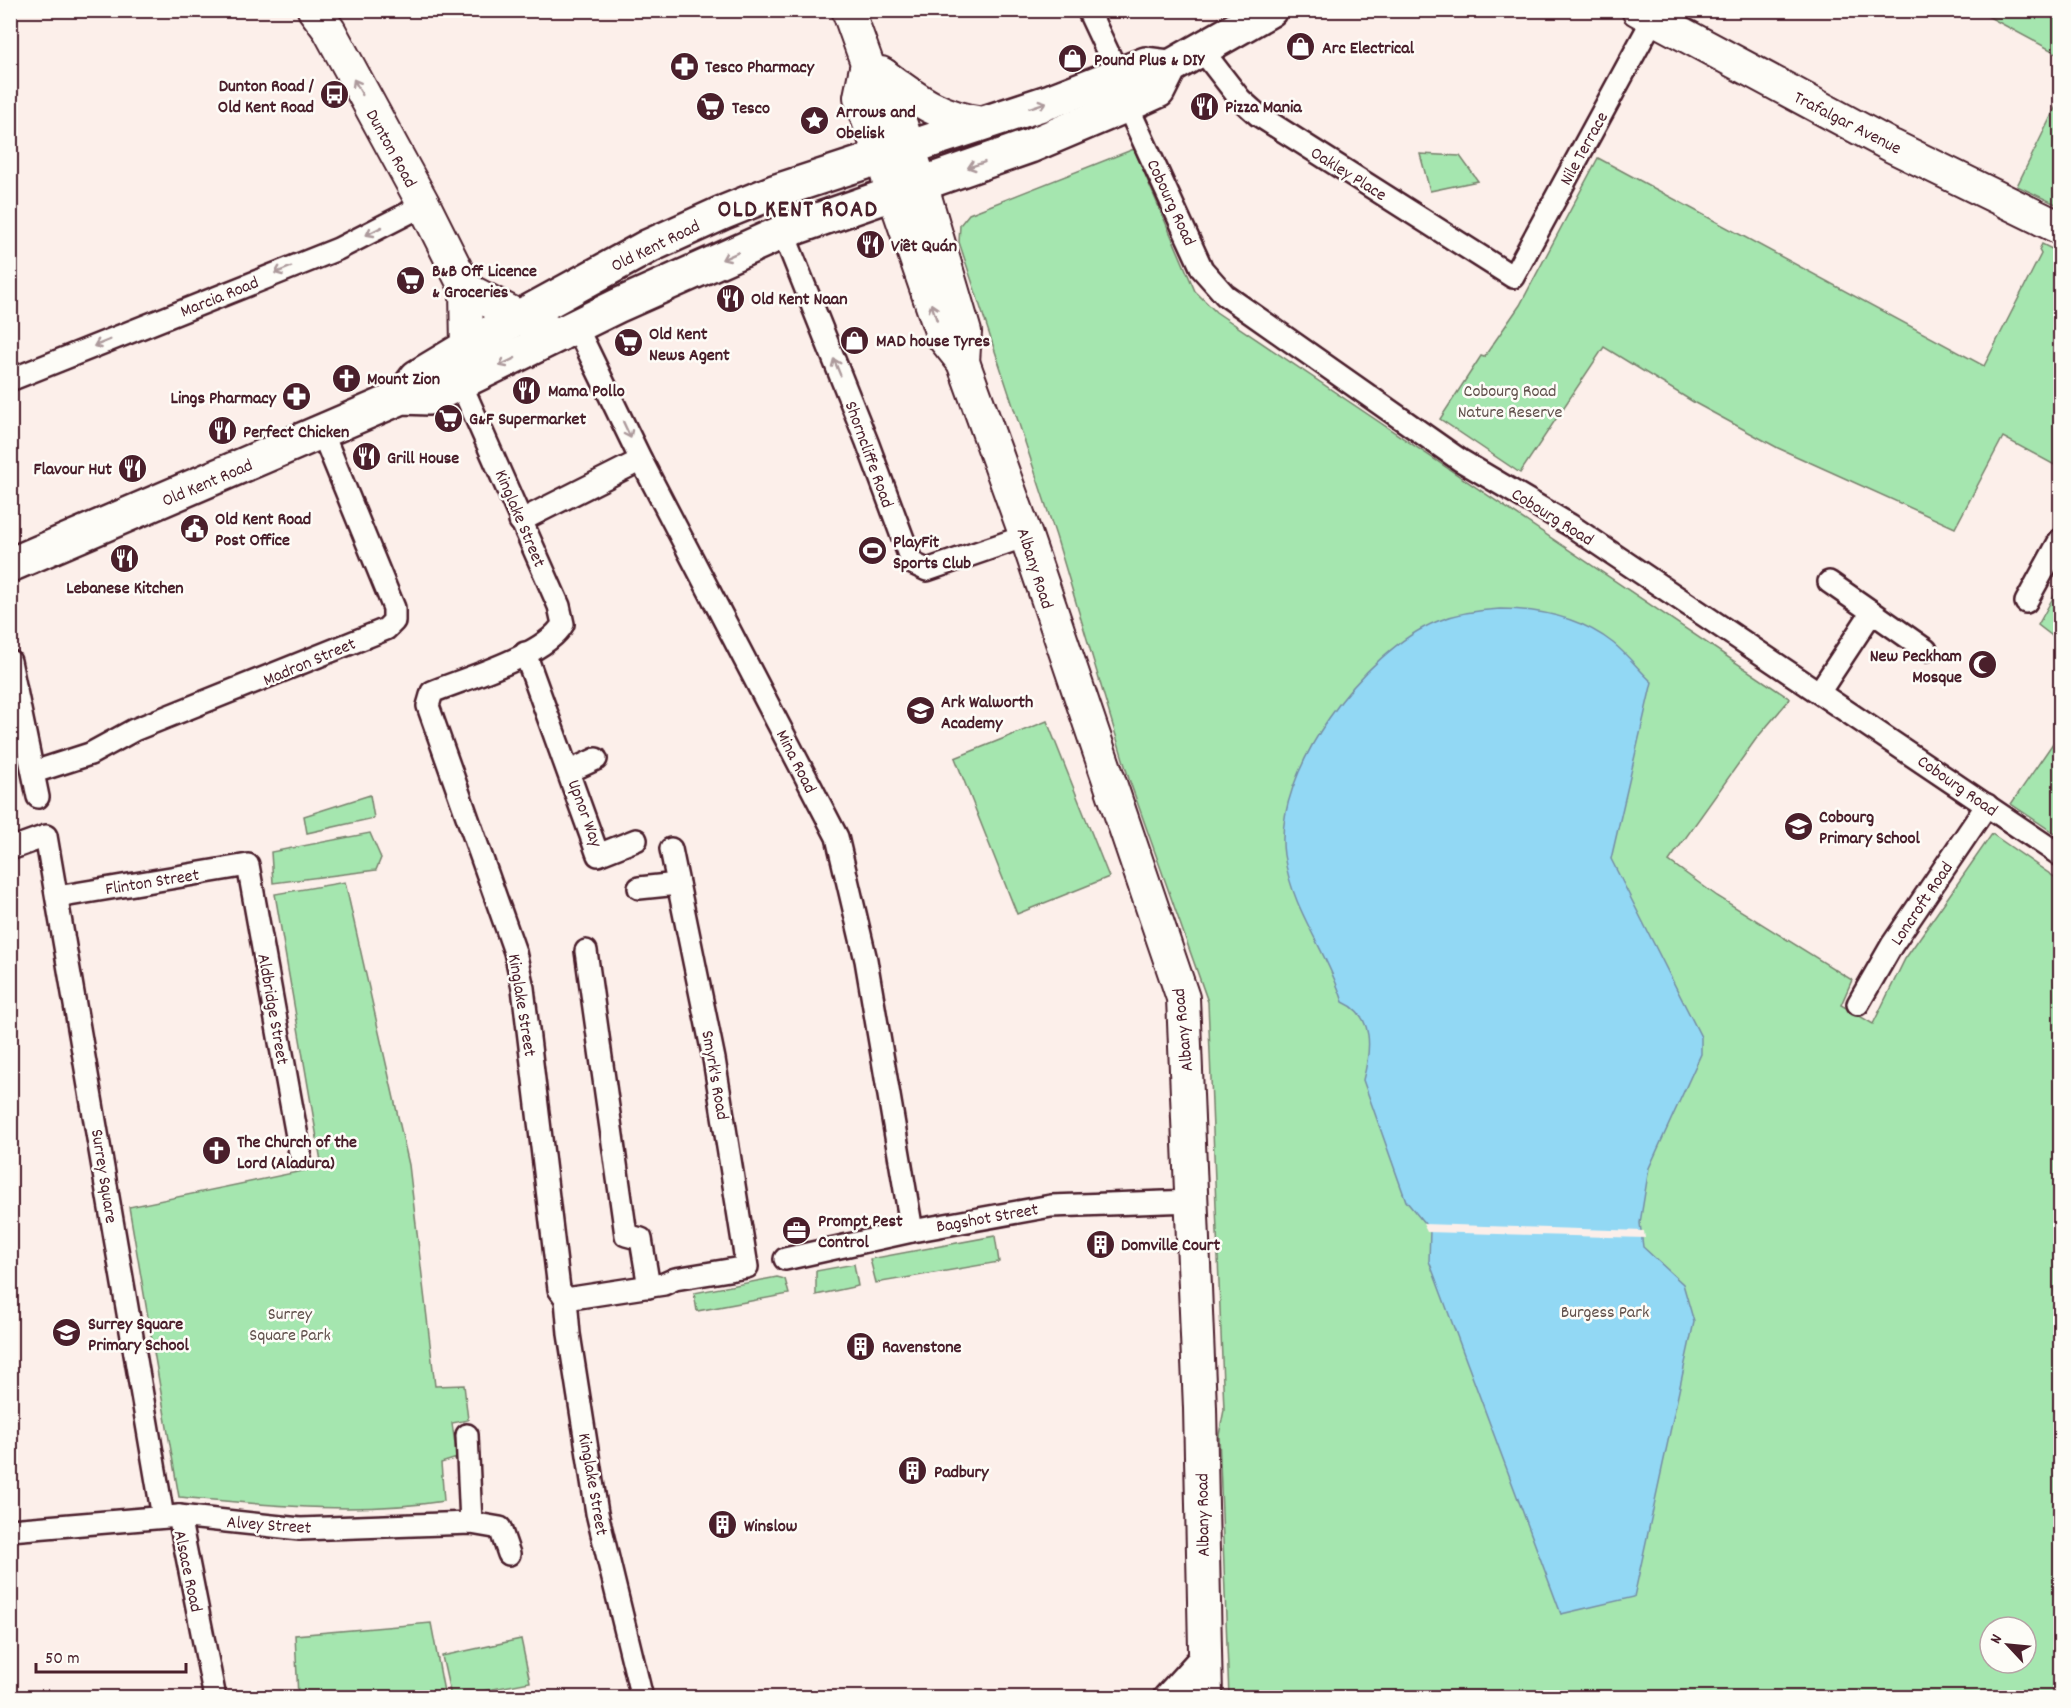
<svg xmlns="http://www.w3.org/2000/svg" width="2071" height="1708" viewBox="0 0 2071 1708" font-family="Dekko,sans-serif">
  <style>
    .green { fill: #a5e6af; stroke: #78826d; stroke-width: 1.5; fill-rule: evenodd }
    .water { fill: #92d8f4; stroke: #758ea4; stroke-width: 1.5 }
    .pier { fill: #fcefea }
    .lines { fill: none; stroke-linecap: round; stroke-linejoin: round }
    .minor-casing { stroke: #4a1f2b; stroke-width: 26 }
    .tertiary-casing { stroke: #4a1f2b; stroke-width: 32 }
    .secondary-casing { stroke: #4a1f2b; stroke-width: 36 }
    .trunk-casing { stroke: #4a1f2b; stroke-width: 38 }
    .minor { stroke: #fdfcf7; stroke-width: 21 }
    .tertiary { stroke: #fdfcf7; stroke-width: 27 }
    .secondary { stroke: #fdfcf7; stroke-width: 32 }
    .trunk { stroke: #fdfcf7; stroke-width: 33 }
    .oneway { stroke: #ac999b }
    .labels { text-anchor: middle; stroke-width: 5; stroke-linejoin: round; paint-order: stroke }
    .poi-label { font-size: 18px; font-weight: bold; fill: #4a1f2b; stroke: #fdfcf7; text-anchor: start }
    .street-label { font-size: 18px; fill: #4a1f2b; stroke: #fdfcf7 }
    .park-label { font-size: 18px; fill: #61514c; stroke: #fdfcf7 }
    .district-label { font-size: 24px; font-weight: bold; letter-spacing: 1.5px; fill: #4a1f2b; stroke: #fdfcf7 }
  </style>
  <rect width="100%" height="100%" fill="#fcefea"/>
  <filter id="ink" filterUnits="userSpaceOnUse"><feTurbulence type="fractalNoise" baseFrequency=".0167" numOctaves="2"/><feDisplacementMap in="SourceGraphic" scale="12" xChannelSelector="R" yChannelSelector="G"/><feConvolveMatrix kernelMatrix="1 2 1 2 8 2 1 2 1" color-interpolation-filters="sRGB"/></filter>
  <g filter="url(#ink)">
    <g class="green">
      <polygon points="1978,11 2060,11 2060,55"/>
      <polygon points="2060,98 2060,206 2017,186"/>
      <path d="M1134,149L1195,291L1216,312L1790,699L1756,739L1669,861L1717,896L1852,980L1841,1005L1873,1024L1905,959L1992,834L2060,881V1697H1229L1219,1435L1224,1410L1208,1002L1129,779L1056,536L959,242L960,225L969,214ZM1990,1627H2026V1663H1990Z"/>
      <polygon points="1420,154 1460,156 1478,181 1430,191"/>
      <polygon points="1598,158 1984,366 2041,254 2039,250 2042,244 2060,253 2060,468 2003,437 1955,528 1778,448 1695,403 1604,347 1520,473 1440,419 1481,356 1484,357 1520,305"/>
      <polygon points="2060,585 2060,642 2038,625"/>
      <polygon points="1047,721 1109,877 1017,914 955,758"/>
      <polygon points="2060,733 2060,837 2011,804"/>
      <polygon points="370,795 374,818 307,833 304,816"/>
      <polygon points="370,833 381,858 376,870 273,883 271,852"/>
      <path d="M345,882L409,1165L435,1386L464,1385L468,1420L452,1423L457,1458L441,1463L444,1501C356,1515 267,1505 179,1497L129,1207L322,1167L275,894Z"/>
      <polygon points="995,1236 999,1262 876,1283 870,1259"/>
      <polygon points="854,1264 858,1286 816,1295 816,1271"/>
      <polygon points="777,1277 785,1279 789,1294 697,1311 694,1293"/>
      <polygon points="431,1623 445,1697 298,1697 295,1635"/>
      <polygon points="521,1639 530,1682 451,1697 442,1656"/>
    </g>
    <path class="water" d="M1500,609C1539,609 1581,618 1613,643C1627,654 1639,670 1652,682L1611,859L1701,1037V1054L1649,1168L1640,1223L1643,1247L1683,1284L1694,1322L1634,1597L1561,1614L1429,1261L1430,1230L1406,1201L1363,1080C1371,1050 1375,1016 1343,1002C1326,948 1293,913 1284,855C1272,774 1364,650 1438,621C1458,613 1479,610 1500,609Z"/>
    <polygon class="pier" points="1423,1224 1644,1231 1645,1238 1427,1232"/>
    <g class="lines">
      <defs>
        <g id="minor">
          <polyline points="1088,10 1119,76"/>
          <polyline points="1202,50 1240,99 1258,115 1513,277 1653,19"/>
          <polyline points="1127,105 1202,269 1225,295 1460,460 1570,525 2060,855"/>
          <polyline points="783,232 867,442 912,563 927,570 1026,536"/>
          <polyline points="576,326 641,460 837,837 866,960 912,1231"/>
          <polyline points="10,380 338,249 424,205"/>
          <path d="M461,384L559,606L563,624C546,655 466,678 432,692L428,706L515,952L523,988L559,1289L566,1299L569,1334L597,1513L642,1698"/>
          <polyline points="520,521 641,460"/>
          <polyline points="2026,602 2060,540"/>
          <polyline points="1872,612 1926,650"/>
          <polyline points="525,653 598,855 636,840"/>
          <polyline points="10,661 38,797"/>
          <polyline points="1820,691 1872,612 1829,582"/>
          <polyline points="570,771 596,759"/>
          <polyline points="34,772 90,754 134,730 386,629 394,621 394,608 322,432"/>
          <polyline points="10,849 46,836 163,1517"/>
          <polyline points="639,888 678,884"/>
          <polyline points="57,897 248,865 300,1153"/>
          <polyline points="586,951 626,1235 641,1239 649,1287"/>
          <polyline points="1858,1004 1892,945 1987,805"/>
          <polyline points="785,1259 912,1231 1051,1206 1193,1201"/>
          <polyline points="566,1299 664,1284 675,1279 747,1267 714,1059 671,849"/>
          <polyline points="467,1435 471,1523"/>
          <polyline points="179,1516 215,1698"/>
          <polyline points="10,1530 179,1516 300,1529 471,1523 500,1528 509,1554"/>
        </g>
        <polyline id="tertiary" points="1167,1698 1205,1656"/>
        <g id="secondary">
          <polyline points="314,10 329,30 424,205 466,289 467,347"/>
          <polyline points="848,10 867,63 860,97 943,337 963,362 1026,536 1183,998 1200,1408 1206,1698"/>
          <polyline points="1638,10 1892,146 2060,228"/>
          <path d="M881,73C916,99 938,117 983,123"/>
          <polyline points="884,75 921,183 965,332 963,362"/>
          <polyline points="466,289 535,325 559,335"/>
        </g>
        <g id="trunk">
          <polyline points="402,397 417,377 492,332 649,246 722,213 774,192 1051,101 1146,64 1170,67"/>
          <polyline points="10,565 402,397 429,398 617,306 783,232 1030,146 1127,105 1158,91 1170,67 1270,10"/>
        </g>
      </defs>
      <use href="#minor" class="minor-casing"/>
      <use href="#tertiary" class="tertiary-casing"/>
      <use href="#secondary" class="secondary-casing"/>
      <use href="#trunk" class="trunk-casing"/>
      <use href="#minor" class="minor"/>
      <use href="#tertiary" class="tertiary"/>
      <use href="#secondary" class="secondary"/>
      <use href="#trunk" class="trunk"/>
    </g>
    <defs><path id="oneway-shaft" d="M-6 0H5M1.5-3L5.5 0L1.5 3" fill="none" stroke-width="1.6" stroke-linecap="round" stroke-linejoin="round" transform="scale(1.5)"/></defs>
    <g class="oneway">
      <use href="#oneway-shaft" transform="translate(358 87) rotate(-119)"/>
      <use href="#oneway-shaft" transform="translate(1038 105) rotate(-18)"/>
      <use href="#oneway-shaft" transform="translate(976 165) rotate(161)"/>
      <use href="#oneway-shaft" transform="translate(374 231) rotate(153)"/>
      <use href="#oneway-shaft" transform="translate(730 256) rotate(156)"/>
      <use href="#oneway-shaft" transform="translate(283 270) rotate(158)"/>
      <use href="#oneway-shaft" transform="translate(934 312) rotate(-109)"/>
      <use href="#oneway-shaft" transform="translate(102 343) rotate(158)"/>
      <use href="#oneway-shaft" transform="translate(507 362) rotate(154)"/>
      <use href="#oneway-shaft" transform="translate(837 367) rotate(-112)"/>
      <use href="#oneway-shaft" transform="translate(627 430) rotate(65)"/>
    </g>
  </g>
  <defs>
    <symbol id="shop-disc" viewBox="-11 -11 22 22"><circle r="9.5" fill="#4a1f2b" stroke="#fdfcf7"/><path d="M-5-2.5h2.3a2.7 3.5 0 0 1 5.4 0H5L5.5 6h-11ZM-1.5-2.5h3a1.5 2.3 0 0 0-3 0Z" fill="#fff"/></symbol>
    <symbol id="pharmacy-disc" viewBox="-11 -11 22 22"><circle r="9.5" fill="#4a1f2b" stroke="#fdfcf7"/><path d="M-2-6h4v4h4v4h-4v4h-4v-4h-4v-4h4Z" fill="#fff"/></symbol>
    <symbol id="bus-disc" viewBox="-11 -11 22 22"><circle r="9.5" fill="#4a1f2b" stroke="#fdfcf7"/><path d="M-5-6H5V4H4V6H2V4H-2V6H-4V4H-5ZM-3.5-4V0h7V-4ZM-3.5 1.2v1.5H-2V1.2ZM2 1.2v1.5H3.5V1.2Z" fill="#fff"/></symbol>
    <symbol id="restaurant-disc" viewBox="-11 -11 22 22"><circle r="9.5" fill="#4a1f2b" stroke="#fdfcf7"/><path d="M-5-6h1v4h1v-4h1v4h1v-4h1v5L-1.5 .5V6h-2V.5L-5-1ZM5-6V6H3V1.5H1.5Q1.5-4 5-6Z" fill="#fff"/></symbol>
    <symbol id="supermarket-disc" viewBox="-11 -11 22 22"><circle r="9.5" fill="#4a1f2b" stroke="#fdfcf7"/><path d="M-6-5.5h2.5l.6 2H6L4.5 2H-2.5L-4.4-4H-6ZM-1.5 3.2a1.3 1.3 0 1 0 .1 0ZM3 3.2a1.3 1.3 0 1 0 .1 0Z" fill="#fff"/></symbol>
    <symbol id="sight-disc" viewBox="-11 -11 22 22"><circle r="9.5" fill="#4a1f2b" stroke="#fdfcf7"/><path d="M0-6L1.8-2.2L6-1.7L2.9 1.2L3.7 5.4L0 3.3L-3.7 5.4L-2.9 1.2L-6-1.7L-1.8-2.2Z" fill="#fff"/></symbol>
    <symbol id="church-disc" viewBox="-11 -11 22 22"><circle r="9.5" fill="#4a1f2b" stroke="#fdfcf7"/><path d="M-1.2-6h2.4v3.5h3.3v2.4h-3.3V6h-2.4V-.1h-3.3v-2.4h3.3Z" fill="#fff"/></symbol>
    <symbol id="civic-disc" viewBox="-11 -11 22 22"><circle r="9.5" fill="#4a1f2b" stroke="#fdfcf7"/><path d="M-.6-6.5H3V-4.5H.6V-3L4-1V1h2V6H-6V1h2V-1L-.6-3ZM-1.2 2.5V6h2.4V2.5Z" fill="#fff"/></symbol>
    <symbol id="stadium-disc" viewBox="-11 -11 22 22"><circle r="9.5" fill="#4a1f2b" stroke="#fdfcf7"/><path d="M0-5a6.5 5 0 1 0 0 10a6.5 5 0 1 0 0-10ZM-3.5-1.8h7v3.6h-7Z" fill="#fff"/></symbol>
    <symbol id="mosque-disc" viewBox="-11 -11 22 22"><circle r="9.5" fill="#4a1f2b" stroke="#fdfcf7"/><path d="M3.5-4.9A6 6 0 1 0 3.5 4.9A5 5 0 1 1 3.5-4.9Z" fill="#fff"/></symbol>
    <symbol id="school-disc" viewBox="-11 -11 22 22"><circle r="9.5" fill="#4a1f2b" stroke="#fdfcf7"/><path d="M0-5L7-2L0 1L-7-2ZM-4 1L0 2.5L4 1V4Q0 6-4 4Z" fill="#fff"/></symbol>
    <symbol id="office-disc" viewBox="-11 -11 22 22"><circle r="9.5" fill="#4a1f2b" stroke="#fdfcf7"/><path d="M-6-3h4V-5.5h4V-3h4V5H-6ZM-1-4.5V-3h2v-1.5ZM-6 0V1H6V0Z" fill="#fff"/></symbol>
    <symbol id="building-disc" viewBox="-11 -11 22 22"><circle r="9.5" fill="#4a1f2b" stroke="#fdfcf7"/><path d="M-4-6H4V6H1V3H-1V6H-4ZM-2.5-4.3h1.7v1.8h-1.7ZM.8-4.3h1.7v1.8H.8ZM-2.5-1h1.7V.8h-1.7ZM.8-1h1.7V.8H.8Z" fill="#fff"/></symbol>
  </defs>
  <g fill-rule="evenodd">
    <use href="#shop-disc" x="1284" y="30" width="33" height="33"/>
    <use href="#shop-disc" x="1056" y="42" width="33" height="33"/>
    <use href="#pharmacy-disc" x="668" y="50" width="33" height="33"/>
    <use href="#bus-disc" x="318" y="78" width="33" height="33"/>
    <use href="#restaurant-disc" x="1188" y="90" width="33" height="33"/>
    <use href="#supermarket-disc" x="694" y="90" width="33" height="33"/>
    <use href="#sight-disc" x="798" y="104" width="33" height="33"/>
    <use href="#restaurant-disc" x="854" y="228" width="33" height="33"/>
    <use href="#supermarket-disc" x="394" y="264" width="33" height="33"/>
    <use href="#restaurant-disc" x="714" y="282" width="33" height="33"/>
    <use href="#shop-disc" x="838" y="324" width="33" height="33"/>
    <use href="#supermarket-disc" x="612" y="326" width="33" height="33"/>
    <use href="#church-disc" x="330" y="362" width="33" height="33"/>
    <use href="#restaurant-disc" x="510" y="374" width="33" height="33"/>
    <use href="#pharmacy-disc" x="280" y="380" width="33" height="33"/>
    <use href="#supermarket-disc" x="432" y="402" width="33" height="33"/>
    <use href="#restaurant-disc" x="206" y="414" width="33" height="33"/>
    <use href="#restaurant-disc" x="350" y="440" width="33" height="33"/>
    <use href="#restaurant-disc" x="116" y="452" width="33" height="33"/>
    <use href="#civic-disc" x="178" y="512" width="33" height="33"/>
    <use href="#stadium-disc" x="856" y="534" width="33" height="33"/>
    <use href="#restaurant-disc" x="108" y="542" width="33" height="33"/>
    <use href="#mosque-disc" x="1966" y="648" width="33" height="33"/>
    <use href="#school-disc" x="904" y="694" width="33" height="33"/>
    <use href="#school-disc" x="1782" y="810" width="33" height="33"/>
    <use href="#church-disc" x="200" y="1134" width="33" height="33"/>
    <use href="#office-disc" x="780" y="1214" width="33" height="33"/>
    <use href="#building-disc" x="1084" y="1228" width="33" height="33"/>
    <use href="#school-disc" x="50" y="1316" width="33" height="33"/>
    <use href="#building-disc" x="844" y="1330" width="33" height="33"/>
    <use href="#building-disc" x="896" y="1454" width="33" height="33"/>
    <use href="#building-disc" x="706" y="1508" width="33" height="33"/>
  </g>
  <g class="labels">
    <g class="poi-label">
      <text x="1322" y="53">Arc Electrical</text>
      <text x="1094" y="65">Pound Plus &amp; DIY</text>
      <text x="705" y="72">Tesco Pharmacy</text>
      <text x="314" y="91" text-anchor="end">Dunton Road /<tspan x="314" dy="21">Old Kent Road</tspan></text>
      <text x="1225" y="112">Pizza Mania</text>
      <text x="732" y="113">Tesco</text>
      <text x="836" y="117">Arrows and<tspan x="836" dy="21">Obelisk</tspan></text>
      <text x="891" y="251">Viêt Quán</text>
      <text x="432" y="276">B&amp;B Off Licence<tspan x="432" dy="21">&amp; Groceries</tspan></text>
      <text x="751" y="304">Old Kent Naan</text>
      <text x="649" y="339">Old Kent<tspan x="649" dy="21">News Agent</tspan></text>
      <text x="876" y="346">MAD house Tyres</text>
      <text x="367" y="384">Mount Zion</text>
      <text x="548" y="396">Mama Pollo</text>
      <text x="276" y="403" text-anchor="end">Lings Pharmacy</text>
      <text x="469" y="424">G&amp;F Supermarket</text>
      <text x="243" y="437">Perfect Chicken</text>
      <text x="387" y="463">Grill House</text>
      <text x="112" y="474" text-anchor="end">Flavour Hut</text>
      <text x="215" y="524">Old Kent Road<tspan x="215" dy="21">Post Office</tspan></text>
      <text x="893" y="547">PlayFit<tspan x="893" dy="21">Sports Club</tspan></text>
      <text x="125" y="593" text-anchor="middle">Lebanese Kitchen</text>
      <text x="1962" y="661" text-anchor="end">New Peckham<tspan x="1962" dy="21">Mosque</tspan></text>
      <text x="941" y="707">Ark Walworth<tspan x="941" dy="21">Academy</tspan></text>
      <text x="1819" y="822">Cobourg<tspan x="1819" dy="21">Primary School</tspan></text>
      <text x="237" y="1147">The Church of the<tspan x="237" dy="21">Lord (Aladura)</tspan></text>
      <text x="818" y="1226">Prompt Pest<tspan x="818" dy="21">Control</tspan></text>
      <text x="1121" y="1250">Domville Court</text>
      <text x="88" y="1329">Surrey Square<tspan x="88" dy="21">Primary School</tspan></text>
      <text x="882" y="1352">Ravenstone</text>
      <text x="934" y="1477">Padbury</text>
      <text x="744" y="1531">Winslow</text>
    </g>
    <g class="street-label">
      <text transform="translate(1848 122) rotate(27)" y="6">Trafalgar Avenue</text>
      <text transform="translate(392 148) rotate(61)" y="6">Dunton Road</text>
      <text transform="translate(1583 148) rotate(-61)" y="6">Nile Terrace</text>
      <text transform="translate(1349 173) rotate(32)" y="6">Oakley Place</text>
      <text transform="translate(1172 202) rotate(65)" y="6">Cobourg Road</text>
      <text transform="translate(655 245) rotate(-26)" y="6">Old Kent Road</text>
      <text transform="translate(219 296) rotate(-22)" y="6">Marcia Road</text>
      <text transform="translate(870 454) rotate(70)" y="6">Shorncliffe Road</text>
      <text transform="translate(207 482) rotate(-23)" y="6">Old Kent Road</text>
      <text transform="translate(1553 516) rotate(32)" y="6">Cobourg Road</text>
      <text transform="translate(521 518) rotate(67)" y="6">Kinglake Street</text>
      <text transform="translate(1036 568) rotate(72)" y="6">Albany Road</text>
      <text transform="translate(309 661) rotate(-23)" y="6">Madron Street</text>
      <text transform="translate(797 761) rotate(63)" y="6">Mina Road</text>
      <text transform="translate(1958 785) rotate(35)" y="6">Cobourg Road</text>
      <text transform="translate(586 813) rotate(70)" y="6">Upnor Way</text>
      <text transform="translate(152 881) rotate(-9)" y="6">Flinton Street</text>
      <text transform="translate(1921 903) rotate(-56)" y="6">Loncroft Road</text>
      <text transform="translate(523 1005) rotate(81)" y="6">Kinglake Street</text>
      <text transform="translate(274 1009) rotate(80)" y="6">Aldbridge Street</text>
      <text transform="translate(1182 1030) rotate(-96)" y="6">Albany Road</text>
      <text transform="translate(716 1075) rotate(80)" y="6">Smyrk's Road</text>
      <text transform="translate(105 1176) rotate(81)" y="6">Surrey Square</text>
      <text transform="translate(987 1217) rotate(-10)" y="6">Bagshot Street</text>
      <text transform="translate(594 1484) rotate(80)" y="6">Kinglake Street</text>
      <text transform="translate(1202 1515) rotate(-91)" y="6">Albany Road</text>
      <text transform="translate(269 1524) rotate(4)" y="6">Alvey Street</text>
      <text transform="translate(189 1571) rotate(78)" y="6">Alsace Road</text>
    </g>
    <g class="park-label">
      <text x="1510" y="396">Cobourg Road<tspan x="1510" dy="21">Nature Reserve</tspan></text>
      <text x="1605" y="1317">Burgess Park</text>
      <text x="290" y="1319">Surrey<tspan x="290" dy="21">Square Park</tspan></text>
    </g>
    <g class="district-label">
      <text x="798" y="216">OLD KENT ROAD</text>
    </g>
  </g>
  <rect width="2071" height="1708" fill="none" stroke="#fdfcf7" stroke-width="36"/>
  <rect x="18" y="18" width="2035" height="1672" fill="none" stroke="#4a1f2b" stroke-width="2" filter="url(#ink)"/>
  <g transform="translate(2008 1645) rotate(296)"><circle r="28" fill="#fdfcf7" stroke="#b5a4a5" stroke-width="1.5"/>
  <path d="M0-4.5L10 22L0 15L-10 22Z" fill="#4a1f2b"/>
  <text y="-9" font-size="16" font-weight="bold" text-anchor="middle" fill="#4a1f2b">N</text>
  </g>
  <path d="M36 1663v9h150v-9" fill="none" stroke="#4a1f2b" stroke-width="3"/>
  <text x="45" y="1663" font-size="18" fill="#4a1f2b" stroke="#fdfcf7" stroke-width="4.5" paint-order="stroke">50 m</text>
</svg>
